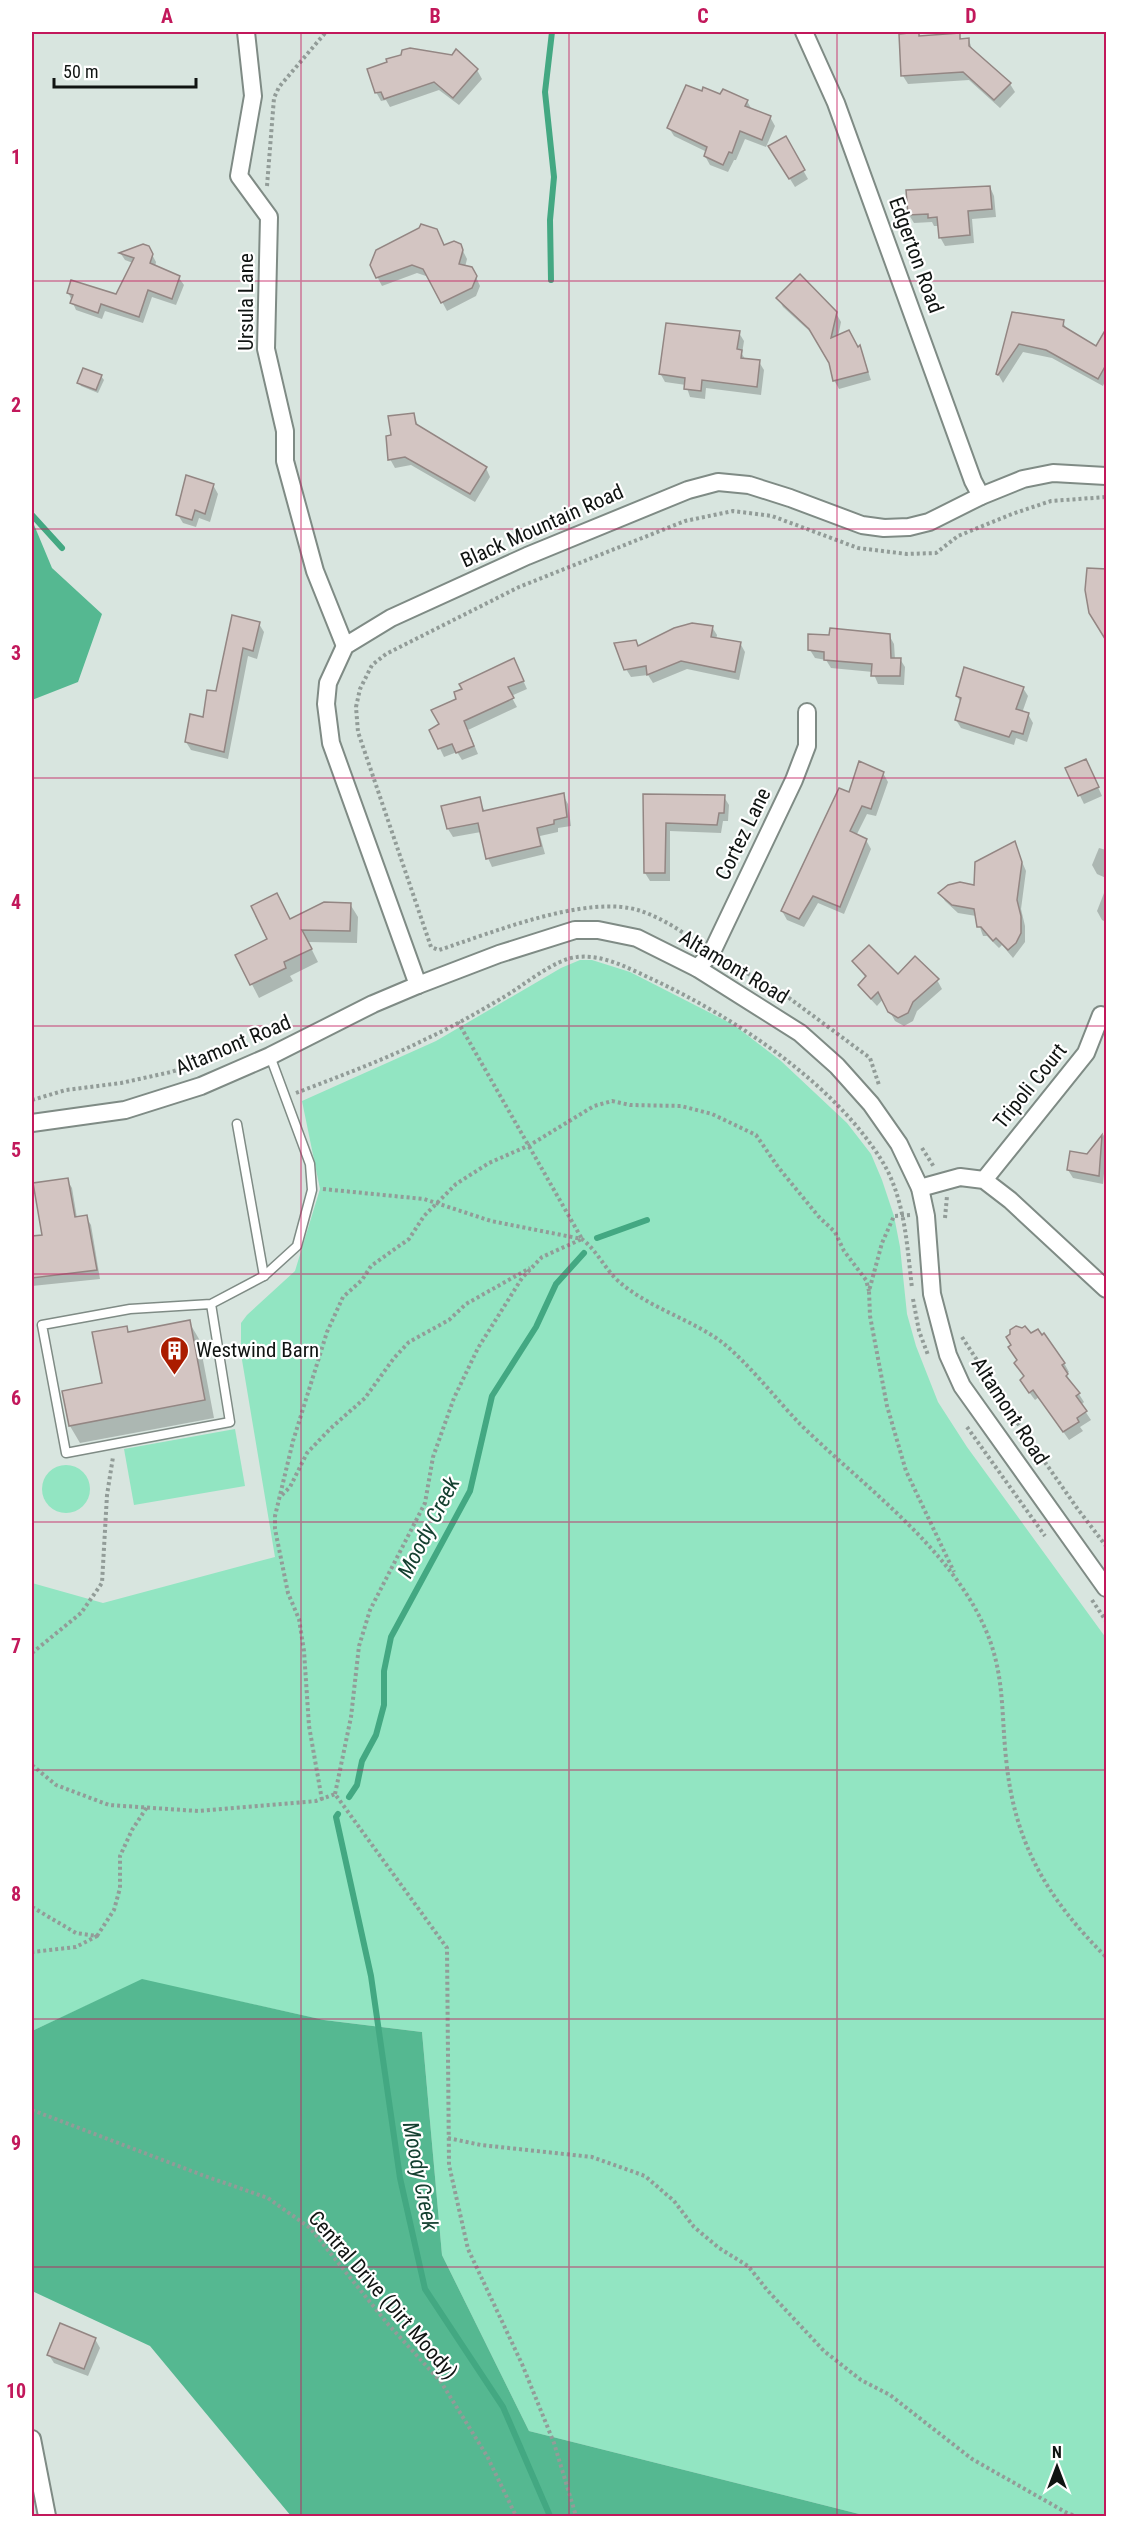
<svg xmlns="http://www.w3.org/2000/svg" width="1138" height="2548" viewBox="0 0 1138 2548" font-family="'Roboto Condensed',sans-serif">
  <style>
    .green { fill: #92e5c2 }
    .forest { fill: #55b891 }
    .shadow { fill: #0003 }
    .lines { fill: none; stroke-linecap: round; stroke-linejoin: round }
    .stream { stroke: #43a882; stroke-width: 6 }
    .building { fill: #d3c5c2; stroke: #938683; stroke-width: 1.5 }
    .lane-casing { stroke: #7f8b85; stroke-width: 11 }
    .street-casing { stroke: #7f8b85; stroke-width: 20 }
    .path { stroke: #929c98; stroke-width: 4; stroke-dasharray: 3 3; stroke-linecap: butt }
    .lane { stroke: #fff; stroke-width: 8 }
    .street { stroke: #fff; stroke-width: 16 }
    .grid { fill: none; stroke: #c2185b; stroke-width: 1.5; stroke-opacity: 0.55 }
    .labels { text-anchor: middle; stroke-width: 4.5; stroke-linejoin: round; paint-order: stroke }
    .street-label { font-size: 21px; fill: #101412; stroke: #fff }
    .poi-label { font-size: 21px; fill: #101412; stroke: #fff; text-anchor: start }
    .water-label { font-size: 22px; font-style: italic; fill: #144030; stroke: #fff }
    .neatline { fill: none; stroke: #c2185b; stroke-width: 2 }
    .grid-label { font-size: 20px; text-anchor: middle; font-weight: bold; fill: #c2185b }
  </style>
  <rect width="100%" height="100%" fill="#d8e5df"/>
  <g class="green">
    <polygon points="580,960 592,960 630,972 734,1025 781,1061 847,1123 871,1154 882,1180 894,1216 900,1247 907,1314 916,1346 938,1402 967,1447 1106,1638 1106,2516 867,2516 529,2431 442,2255 422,2032 324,2020 142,1980 32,2031 32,1583 103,1603 275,1557 241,1354 241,1323 247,1315 295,1271 320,1189 302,1101 436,1041 561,968"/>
    <polygon points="235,1429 245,1486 134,1505 124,1449"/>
    <circle cx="66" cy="1489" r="24"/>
  </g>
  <g class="forest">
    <polygon points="32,520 52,568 102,614 78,682 32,700"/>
    <polygon points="142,1979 324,2020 422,2032 442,2255 529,2431 867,2516 291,2516 150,2346 32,2291 32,2031"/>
  </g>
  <g class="shadow">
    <polygon points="919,34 921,38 959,35 962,40 969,40 973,52 1010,84 1015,92 1000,108 969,80 908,84 903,76"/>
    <polygon points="477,70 482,79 459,105 439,90 390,107 386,100 381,101 376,92"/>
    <polygon points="702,93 747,101 752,110 770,117 775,126 766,147 745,139 736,160 734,160 728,172 710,165 705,156 707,152 674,136 669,128"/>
    <polygon points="785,138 808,179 795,187 775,155"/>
    <polygon points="990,187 994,196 996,217 972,219 974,243 945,246 940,237 940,226 934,226 932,222 914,223 909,215"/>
    <polygon points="460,245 467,259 465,267 472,268 480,286 476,296 447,311 429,277 417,273 382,286 371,265 444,246"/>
    <polygon points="148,247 156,262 155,267 179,278 184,285 176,305 152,297 143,323 105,311 102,319 76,310 68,292 116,296 133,263 125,260 121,254"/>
    <polygon points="778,298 836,313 841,322 838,337 858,350 860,347 871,380 839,389 834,380 830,363 816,337 783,307"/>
    <polygon points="1013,314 1063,322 1067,330 1096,348 1106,345 1106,379 1103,386 1052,358 1023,352 1003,383 998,374"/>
    <polygon points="739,333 744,341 742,354 745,359 759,362 764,370 761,395 706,388 705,399 690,397 686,385 665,382 660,373"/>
    <polygon points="101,376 104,380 98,393 81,386 78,382"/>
    <polygon points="413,415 419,427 486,468 490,477 475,502 411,465 395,468 390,459 392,437"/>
    <polygon points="213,485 218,494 210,522 199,518 196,527 183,523 178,515"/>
    <polygon points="233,617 259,624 264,632 257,659 248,656 228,759 191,750 186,742 204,719 217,692"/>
    <polygon points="712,627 717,635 716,640 740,643 745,652 739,680 687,669 653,683 648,675 631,677 626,669 639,648"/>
    <polygon points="889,635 894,644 895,659 900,659 905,667 904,685 878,684 873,672 831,668 826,660 815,658 810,650"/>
    <polygon points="518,669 527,689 511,696 517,707 468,730 478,754 462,760 457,752 444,757 431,730"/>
    <polygon points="1023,688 1028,696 1022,713 1028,714 1033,723 1027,742 1016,738 1014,745 961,728 956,720 961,703 957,696"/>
    <polygon points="1067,769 1090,769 1102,796 1084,804"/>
    <polygon points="883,773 888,782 876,816 867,814 856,836 866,840 871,849 844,914 818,903 804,927 787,920 782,911"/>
    <polygon points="563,795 568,804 571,826 558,828 558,832 540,836 545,854 492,867 488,858 481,832 453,837 448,829 443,807 479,799 485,812"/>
    <polygon points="644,796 724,797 729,805 728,821 723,821 721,833 670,831 670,881 650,881 645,873"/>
    <polygon points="1014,843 1026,871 1021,909 1025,926 1025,942 1013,958 1002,945 999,948 987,936 983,936 976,916 958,913 945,901 940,893 976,887"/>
    <polygon points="1099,848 1106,850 1106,878 1097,874 1092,865"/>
    <polygon points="1106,888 1106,922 1102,920 1097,911"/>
    <polygon points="350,904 358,917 357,943 308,942 318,962 290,976 293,981 259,998 237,955 269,940 290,920"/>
    <polygon points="854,962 898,976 937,980 942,989 917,1011 913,1021 904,1026 895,1021 883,999 877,1006 865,993 860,985 866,978"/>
    <polygon points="1106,1132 1106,1164 1105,1163 1103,1184 1073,1178 1068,1170 1088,1155"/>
    <polygon points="67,1180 72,1188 77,1218 86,1217 91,1225 100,1279 32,1286 32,1238 44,1236"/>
    <polygon points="189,1322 199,1339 214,1418 80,1443 70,1426 103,1384 126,1327 129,1333"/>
    <polygon points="1064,1363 1069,1372 1066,1374 1084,1402 1081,1405 1091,1420 1080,1427 1083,1431 1069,1440 1039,1397 1035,1400 1026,1388"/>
    <polygon points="95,2339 100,2348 88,2376 54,2363 49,2355"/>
  </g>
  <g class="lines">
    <g class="stream">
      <polyline points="551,280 550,220 554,177 545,92 552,32"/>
      <polyline points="32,515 62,548"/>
      <polyline points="597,1238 647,1220"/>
      <polyline points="349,1797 357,1785 362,1761 376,1735 384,1705 384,1671 391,1637 470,1491 492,1396 536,1327 556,1284 584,1253"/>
      <polyline points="338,1814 336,1817 371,1976 400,2178 425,2289 503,2407 550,2516"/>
    </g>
  </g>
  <g class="building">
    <polygon points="919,32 919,36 960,33 960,39 969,38 969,46 1011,83 994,100 963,72 901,76 899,34"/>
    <polygon points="410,48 452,55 456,49 478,69 453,98 434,82 384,99 381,92 375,93 367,69 387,62 386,59 401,55 402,50"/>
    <polygon points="686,85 702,91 703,87 720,94 723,89 748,100 745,106 771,116 762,140 740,131 732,153 729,152 723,165 704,156 707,147 667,128"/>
    <polygon points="786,136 805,170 789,179 768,146"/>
    <polygon points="990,186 992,209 968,211 970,235 939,238 937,217 928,218 928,214 908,215 906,190"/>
    <polygon points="421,224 437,229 444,245 454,241 461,244 463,250 459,264 472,267 477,276 472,288 441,303 423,269 412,265 376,278 370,265 376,250 419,228"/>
    <polygon points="143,244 149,246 153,254 150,263 180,276 172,299 148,290 139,317 101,304 98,313 70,303 73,295 67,293 71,280 116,294 134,258 119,253"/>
    <polygon points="800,274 837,312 831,338 849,330 858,347 860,345 868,372 833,381 829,363 809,329 776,298"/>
    <polygon points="1012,312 1064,320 1063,326 1096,346 1107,327 1107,363 1098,379 1046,350 1019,344 998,375 996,374"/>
    <polygon points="666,323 740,331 737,349 742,350 741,358 760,360 757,387 702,380 701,391 684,389 685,378 659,374"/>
    <polygon points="83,368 102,375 96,390 77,383"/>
    <polygon points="414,413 416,424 487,467 470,494 405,457 388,460 386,436 391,435 388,416"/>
    <polygon points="186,475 214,484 205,514 195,510 192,520 176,515"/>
    <polygon points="1087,568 1107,569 1107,642 1089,613 1085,590"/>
    <polygon points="232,615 260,622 253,651 243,648 224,752 185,742 190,714 203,717 207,690 216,691"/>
    <polygon points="692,623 713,626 711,637 741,642 735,672 681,661 647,675 646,666 624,670 614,643 636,640 638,646 674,628"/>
    <polygon points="830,628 890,634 891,658 901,658 900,676 871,676 872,664 824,660 824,652 808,650 808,634 829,635"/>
    <polygon points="514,658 524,681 508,687 514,698 464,721 474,746 456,753 452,744 438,749 429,730 439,724 431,710 456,699 454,692 462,689 459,684"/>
    <polygon points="964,667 1024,687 1016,709 1029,713 1023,734 1012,731 1009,737 955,720 961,698 956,696"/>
    <polygon points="1086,759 1099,787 1078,796 1065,768"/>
    <polygon points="859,761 884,772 871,809 862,806 850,831 867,839 840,907 813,896 799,919 781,911 839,788 849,792"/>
    <polygon points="564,793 567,817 554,820 554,824 537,828 541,846 486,859 478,823 447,829 441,806 480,797 483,811"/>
    <polygon points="643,794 725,795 724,813 719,813 717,825 666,823 665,873 644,873"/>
    <polygon points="1015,841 1022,862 1017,900 1021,916 1021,933 1016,943 1008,950 996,938 993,941 981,927 977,927 974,909 952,905 938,893 948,885 960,882 974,885 975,862"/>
    <polygon points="277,893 290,919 324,902 351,903 350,931 302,930 312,949 284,962 286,968 250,985 235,955 267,939 251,906"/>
    <polygon points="869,945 898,974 915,956 939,979 913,1002 908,1013 898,1018 888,1012 878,992 871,999 858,985 866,976 852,961"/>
    <polygon points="1102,1135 1099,1176 1067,1170 1070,1151 1087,1154"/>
    <polygon points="68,1178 75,1217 87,1215 97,1270 32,1278 32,1236 42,1235 33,1183"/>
    <polygon points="190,1320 205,1400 69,1426 62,1391 102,1383 92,1332 127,1326 128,1332"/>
    <polygon points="1016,1326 1022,1328 1025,1326 1031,1333 1038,1329 1042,1335 1044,1333 1065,1363 1062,1365 1068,1374 1066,1376 1080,1393 1076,1396 1087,1411 1077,1418 1079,1422 1063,1432 1033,1390 1029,1393 1020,1380 1024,1376 1014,1363 1017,1360 1008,1347 1011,1345 1006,1337 1010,1334 1010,1330"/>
    <polygon points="60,2323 96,2338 84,2369 47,2355"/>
  </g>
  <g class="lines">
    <defs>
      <g id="lane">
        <polyline points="237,1124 264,1276"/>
        <polyline points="211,1304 230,1422 66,1453 42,1325 130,1309 211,1304 264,1276 297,1246 312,1190 310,1164 270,1056"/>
      </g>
      <g id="street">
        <polyline points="246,32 253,96 239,176 269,217 266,349 285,431 285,461 315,571 345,646"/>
        <polyline points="804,32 836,103 973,481 981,496"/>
        <polyline points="697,968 711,954 794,780 807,746 807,712"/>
        <polyline points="418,985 331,743 326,704 328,683 345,646 391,618 527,556 688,490 718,482 749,485 790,498 862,525 884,528 909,527 929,522 981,496 1023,479 1053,473 1106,476"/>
        <polyline points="32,1123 125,1110 201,1086 270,1056 373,1004 418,985 499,954 575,930 598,930 637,938 697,968 800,1033 837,1066 871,1104 899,1144 920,1188 926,1216 932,1294 948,1355 962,1386 1106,1588"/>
        <polyline points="984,1180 1086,1053 1101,1015"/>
        <polyline points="920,1188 960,1177 984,1180 1010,1200 1106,1289"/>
        <polyline points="32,2439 47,2516"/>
      </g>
    </defs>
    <use href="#lane" class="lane-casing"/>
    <use href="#street" class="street-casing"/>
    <g class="path">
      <polyline points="267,186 274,98 279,87 326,32"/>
      <path d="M697,943C681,930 661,918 641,911C588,893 492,933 439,950L431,947L358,732L356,707L360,689L372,665L386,654L519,587L685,521L733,511L772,516L858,548L907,554L936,553L958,536L1012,514L1051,501L1106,497"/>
      <polyline points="726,962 777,989 870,1058 879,1085"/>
      <path d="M296,1093C340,1076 384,1060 426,1039C452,1027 477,1013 502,998C522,987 554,959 577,957C604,954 630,969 654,980C735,1018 834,1083 882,1161C905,1198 907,1246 912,1288"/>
      <polyline points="32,1100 66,1090 121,1083 171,1072 219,1057"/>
      <polyline points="922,1148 934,1167"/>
      <path d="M323,1189L424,1199L491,1221L582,1239C596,1250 603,1265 615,1278C645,1307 690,1318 723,1343C749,1364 776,1399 800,1424C862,1485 948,1546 984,1626C1005,1672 1001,1711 1006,1758C1014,1843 1047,1898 1106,1957"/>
      <polyline points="910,1215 894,1216 882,1243 869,1291 870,1316 887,1406 906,1471 954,1572"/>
      <polyline points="945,1218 947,1196"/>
      <polyline points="913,1299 919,1331 928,1355"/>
      <polyline points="962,1337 1021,1428 1077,1508 1106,1546"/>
      <polyline points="967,1427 1045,1536"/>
      <polyline points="282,1495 290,1487 307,1453 331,1428 365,1398 394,1358 409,1342 449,1320 466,1304 530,1268"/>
      <polyline points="1092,1600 1106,1621"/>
      <polyline points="32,1653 81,1613 102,1583 107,1495 113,1457"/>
      <polyline points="32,1765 56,1785 109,1805 198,1811 316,1801 335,1794 447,1948 449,2165 468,2249 522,2364 554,2443 576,2516"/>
      <polyline points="335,1794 351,1717 359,1646 370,1610 425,1503 433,1457 454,1398 478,1348 522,1278 542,1257 582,1239 458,1022"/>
      <polyline points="322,1800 309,1726 304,1651 299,1619 288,1593 275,1529 275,1516 293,1441 327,1332 343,1297 362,1280 371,1266 409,1239 424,1216 456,1184 489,1163 530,1145 594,1106 612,1101 630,1105 681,1106 712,1114 756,1135 778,1167 819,1217 835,1232 844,1251 866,1280 869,1291"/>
      <polyline points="32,1907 76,1933 97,1936 76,1947 32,1952"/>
      <polyline points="97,1936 114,1910 120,1888 120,1856 132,1830 147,1807"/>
      <polyline points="32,2110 202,2175 268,2198 310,2228 387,2323 441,2382 487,2456 516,2516"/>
      <polyline points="448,2138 481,2145 592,2157 645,2176 674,2201 694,2227 719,2248 748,2266 768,2291 824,2351 861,2380 890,2395 972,2459 1067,2513 1076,2516"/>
    </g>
    <use href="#lane" class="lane"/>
    <use href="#street" class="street"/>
  </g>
  <path class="grid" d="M301,32V2516M569,32V2516M837,32V2516M32,281H1106M32,529H1106M32,778H1106M32,1026H1106M32,1274H1106M32,1522H1106M32,1770H1106M32,2019H1106M32,2267H1106"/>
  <defs>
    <symbol id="building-pin" viewBox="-11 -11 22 30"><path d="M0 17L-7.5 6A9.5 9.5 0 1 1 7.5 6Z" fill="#ab1c00" stroke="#fff"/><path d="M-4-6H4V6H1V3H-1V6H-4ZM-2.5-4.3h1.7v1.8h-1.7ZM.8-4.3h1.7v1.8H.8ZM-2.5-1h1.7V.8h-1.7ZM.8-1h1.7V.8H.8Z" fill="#fff"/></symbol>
  </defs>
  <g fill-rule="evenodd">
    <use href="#building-pin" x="158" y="1334" width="33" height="45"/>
  </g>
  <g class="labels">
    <g class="street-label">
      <text transform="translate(916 255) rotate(70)" y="7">Edgerton Road</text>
      <text transform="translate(246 302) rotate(-90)" y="7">Ursula Lane</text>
      <text transform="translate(542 526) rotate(-24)" y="7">Black Mountain Road</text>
      <text transform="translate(743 834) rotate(-64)" y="7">Cortez Lane</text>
      <text transform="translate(734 967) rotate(31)" y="7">Altamont Road</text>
      <text transform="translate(233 1045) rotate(-23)" y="7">Altamont Road</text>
      <text transform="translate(1030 1086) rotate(-51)" y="7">Tripoli Court</text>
      <text transform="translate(1010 1411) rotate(57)" y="7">Altamont Road</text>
      <text transform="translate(383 2295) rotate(49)" y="7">Central Drive (Dirt Moody)</text>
    </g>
    <g class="poi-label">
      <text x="196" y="1357">Westwind Barn</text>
    </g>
    <g class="water-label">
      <text transform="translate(428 1527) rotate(-63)" y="8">Moody Creek</text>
      <text transform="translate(421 2176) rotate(79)" y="8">Moody Creek</text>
    </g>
  </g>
  <rect width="1138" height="2548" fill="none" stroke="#ffffff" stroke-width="66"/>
  <g transform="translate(1057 2467)" stroke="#ffffff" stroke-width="4.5" paint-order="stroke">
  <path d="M0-4.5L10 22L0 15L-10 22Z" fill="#101412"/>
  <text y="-9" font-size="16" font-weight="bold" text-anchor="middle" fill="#101412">N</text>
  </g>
  <path d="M54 78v9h142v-9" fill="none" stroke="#101412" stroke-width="3"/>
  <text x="63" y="78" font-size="18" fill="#101412" stroke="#ffffff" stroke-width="4.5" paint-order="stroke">50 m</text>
  <rect x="33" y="33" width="1072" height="2482" class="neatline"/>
  <g class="grid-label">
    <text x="167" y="23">A</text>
    <text x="435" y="23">B</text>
    <text x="703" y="23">C</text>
    <text x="971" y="23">D</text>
    <text x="16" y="164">1</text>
    <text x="16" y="412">2</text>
    <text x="16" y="660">3</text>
    <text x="16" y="909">4</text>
    <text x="16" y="1157">5</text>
    <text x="16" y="1405">6</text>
    <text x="16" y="1653">7</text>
    <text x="16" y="1901">8</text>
    <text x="16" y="2150">9</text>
    <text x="16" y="2398">10</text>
  </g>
</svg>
